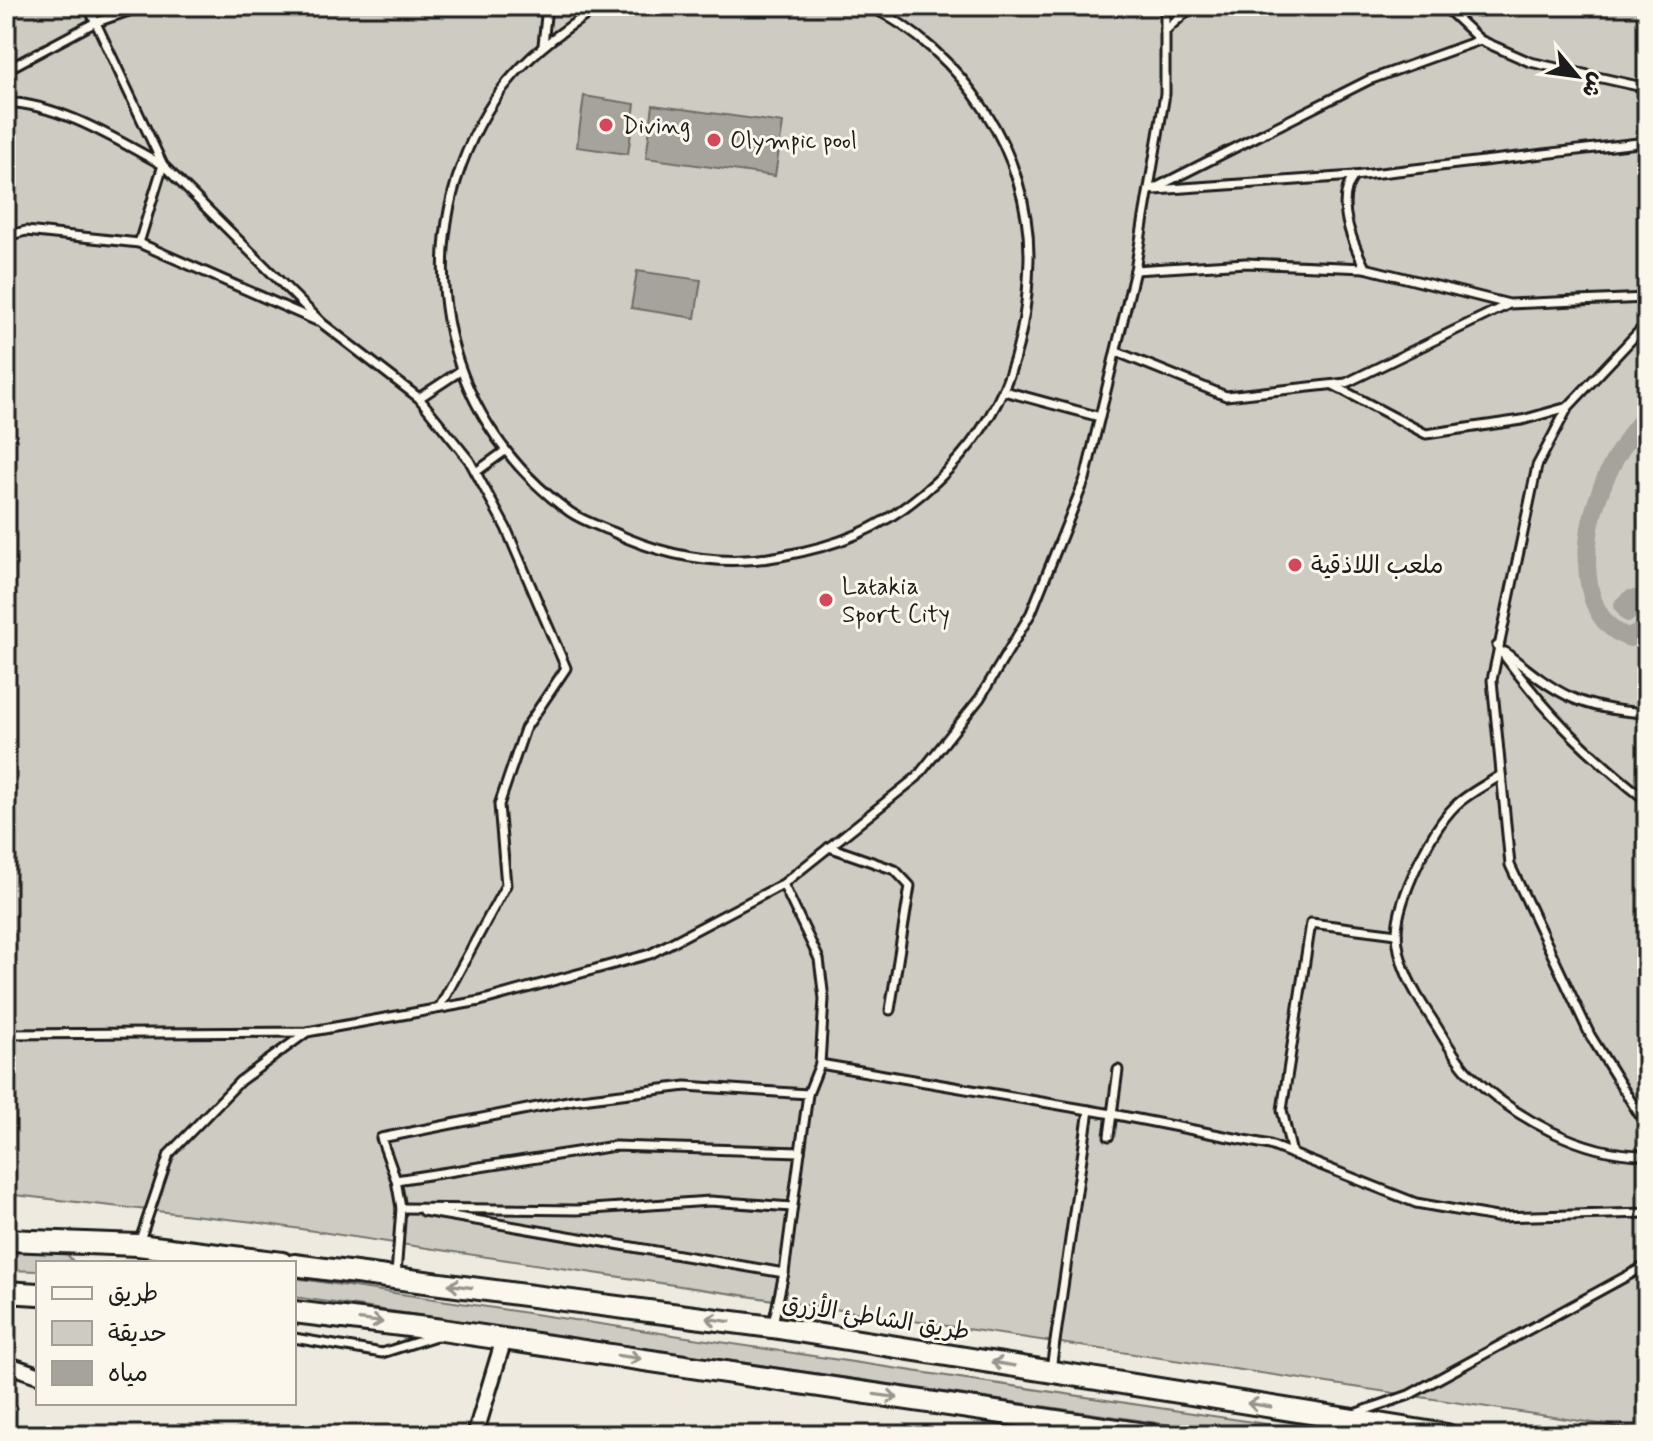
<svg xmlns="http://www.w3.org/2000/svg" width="1653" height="1441" viewBox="0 0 1653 1441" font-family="Mynerve,'Playpen Sans Arabic',sans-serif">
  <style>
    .green { fill: #ceccc2; stroke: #75746f; stroke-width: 2 }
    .water { fill: #a6a39d; stroke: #6f6d69; stroke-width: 2 }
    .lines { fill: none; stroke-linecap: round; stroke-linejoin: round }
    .canal { stroke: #a6a39d; stroke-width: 18 }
    .service-casing { stroke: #1c1c1c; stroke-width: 13 }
    .minor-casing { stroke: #1c1c1c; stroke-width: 20 }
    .secondary-casing { stroke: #1c1c1c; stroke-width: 26 }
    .service { stroke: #fbf7ec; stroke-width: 7 }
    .minor { stroke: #fbf7ec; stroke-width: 14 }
    .secondary { stroke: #fbf7ec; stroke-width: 20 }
    .oneway { stroke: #97948e }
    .poi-dot { fill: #d1495b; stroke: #fbf7ec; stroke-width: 3 }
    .labels { text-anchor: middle; stroke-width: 6; stroke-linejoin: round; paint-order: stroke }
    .poi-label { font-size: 24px; fill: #1c1c1c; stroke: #fbf7ec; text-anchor: start }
    .street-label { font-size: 24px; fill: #1c1c1c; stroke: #fbf7ec }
  </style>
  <rect width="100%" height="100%" fill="#eeeadf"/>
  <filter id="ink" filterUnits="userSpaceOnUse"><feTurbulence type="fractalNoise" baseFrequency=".0125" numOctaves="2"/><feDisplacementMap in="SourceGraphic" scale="16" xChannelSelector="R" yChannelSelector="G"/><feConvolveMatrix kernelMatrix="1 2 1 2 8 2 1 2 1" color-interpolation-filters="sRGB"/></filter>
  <g filter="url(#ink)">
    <g class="green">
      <polygon points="6,6 1647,6 1647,1431 254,1222 6,1194"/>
      <polygon points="6,1252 65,1252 73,1261 38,1263 38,1271 6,1270"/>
      <polygon points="294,1278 1339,1435 1240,1435 294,1297"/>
    </g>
    <g class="water">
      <polygon points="584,96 635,104 628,154 577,147"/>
      <polygon points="653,105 783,123 775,176 646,158"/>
      <polygon points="637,271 701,280 695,318 631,308"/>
    </g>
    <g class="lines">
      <g class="canal">
        <path d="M1647,414C1626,438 1608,468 1598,498C1582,542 1577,621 1630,638L1647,627"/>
        <polyline points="1628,613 1623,605 1630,599 1642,599 1647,606"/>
      </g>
      <defs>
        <g id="service">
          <polyline points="88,6 163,165 323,324 419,398 469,460 506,528 566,668 525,729 499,805 506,885 439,1008"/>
          <path d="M601,6C561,30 521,60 495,99C404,236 436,416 570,512C583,521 599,526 613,532C666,557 723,567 781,556C837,546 879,530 923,493C999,429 1027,357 1029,258C1030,153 962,51 869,6"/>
          <polyline points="1444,6 1480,40 1530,62 1647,88"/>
          <polyline points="1165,31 1193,6"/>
          <polyline points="543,45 547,6"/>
          <polyline points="6,70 94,23 143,6"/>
          <path d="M6,102C62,105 115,139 163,165L139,243"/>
          <polyline points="1155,190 1354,176"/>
          <polyline points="1149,191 1369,80 1480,40"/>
          <polyline points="6,236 26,231 139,243 317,321"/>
          <path d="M1365,268C1352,241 1334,201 1354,176L1647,142"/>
          <polyline points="1135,270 1246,263 1365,268 1509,304 1647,298"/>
          <polyline points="1647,323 1568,407 1537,466 1492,680 1510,865 1590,1035 1647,1127"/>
          <polyline points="1117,352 1226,396 1346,383 1507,305"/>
          <polyline points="1333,385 1426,434 1522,420 1568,407"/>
          <polyline points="1004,391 1100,417"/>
          <polyline points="419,398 460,371"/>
          <polyline points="476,472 505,451"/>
          <path d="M1497,646C1545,712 1583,750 1647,801"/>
          <path d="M1505,652C1558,694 1577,709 1647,713"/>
          <path d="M1501,775C1486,785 1467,794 1455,806C1431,830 1398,898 1397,932C1397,963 1414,992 1430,1016C1442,1034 1453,1056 1468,1072C1512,1117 1583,1156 1647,1155"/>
          <polyline points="829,847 895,870 910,886 890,1010"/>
          <polyline points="783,884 819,959 824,999 820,1064"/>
          <polyline points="6,1034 307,1032 480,1001 650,954 783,884 917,777 980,698 1031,613 1085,479 1135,270 1165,94 1165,6"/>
          <polyline points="1109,1136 1118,1070"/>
          <polyline points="800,1152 808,1094 820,1064 1112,1114 1270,1145 1416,1203 1496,1217 1647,1213"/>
          <polyline points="1292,1154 1282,1110 1311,923 1397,934"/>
          <polyline points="396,1180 381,1138 573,1100 686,1086 808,1094"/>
          <polyline points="401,1208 577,1210 710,1201 792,1207"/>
          <polyline points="423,1211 784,1273"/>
          <polyline points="139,1243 169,1154 240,1081 307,1032"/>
          <polyline points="396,1275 401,1208 396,1180 615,1146 800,1152 784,1273 773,1324"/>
          <polyline points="294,1338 382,1353 436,1336"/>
          <polyline points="1051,1369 1089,1110"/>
          <polyline points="1354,1414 1409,1395 1647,1265"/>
        </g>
        <g id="minor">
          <polyline points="6,1364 38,1375"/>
          <polyline points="475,1435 504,1339"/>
        </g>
        <g id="secondary">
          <polyline points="6,1240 138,1245 282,1263"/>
          <polyline points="294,1265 772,1327 1447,1435"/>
          <polyline points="6,1292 38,1294"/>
          <polyline points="294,1312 442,1330 1151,1435"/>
        </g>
      </defs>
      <use href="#service" class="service-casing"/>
      <use href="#minor" class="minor-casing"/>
      <use href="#secondary" class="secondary-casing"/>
      <use href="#service" class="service"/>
      <use href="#minor" class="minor"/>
      <use href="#secondary" class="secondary"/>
    </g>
    <defs><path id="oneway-shaft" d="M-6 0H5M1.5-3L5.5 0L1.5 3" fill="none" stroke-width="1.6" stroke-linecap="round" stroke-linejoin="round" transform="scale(2)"/></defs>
    <g class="oneway">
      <use href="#oneway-shaft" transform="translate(460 1286) rotate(-172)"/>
      <use href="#oneway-shaft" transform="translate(718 1320) rotate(-172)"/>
      <use href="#oneway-shaft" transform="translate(371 1321) rotate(7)"/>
      <use href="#oneway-shaft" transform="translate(629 1357) rotate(8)"/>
      <use href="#oneway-shaft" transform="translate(1003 1364) rotate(-171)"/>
      <use href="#oneway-shaft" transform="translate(886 1396) rotate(8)"/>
      <use href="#oneway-shaft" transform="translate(1259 1405) rotate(-171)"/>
    </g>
  </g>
  <g class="poi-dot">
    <circle cx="606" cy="125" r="8"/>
    <circle cx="714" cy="140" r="8"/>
    <circle cx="1295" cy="565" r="8"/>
    <circle cx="826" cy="600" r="8"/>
  </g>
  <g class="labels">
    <g class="poi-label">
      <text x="622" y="133">Diving</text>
      <text x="730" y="148">Olympic pool</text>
      <text x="1311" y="573">ملعب اللاذقية</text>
      <text x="842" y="594">Latakia<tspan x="842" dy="28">Sport City</tspan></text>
    </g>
    <g class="street-label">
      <text transform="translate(876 1317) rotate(9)" y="8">طريق الشاطئ الأزرق</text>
    </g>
  </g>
  <rect width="1653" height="1441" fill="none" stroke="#fbf7ec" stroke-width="32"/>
  <rect x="16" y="16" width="1621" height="1409" fill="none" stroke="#1c1c1c" stroke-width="3" filter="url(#ink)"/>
  <rect x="36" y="1261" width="260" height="144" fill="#fbf7ec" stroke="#a29f99" stroke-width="2"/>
  <rect x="52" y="1287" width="40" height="12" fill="#fbf7ec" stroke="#a29f99" stroke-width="2"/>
  <text x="108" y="1301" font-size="24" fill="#1c1c1c">طريق</text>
  <rect x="52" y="1321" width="40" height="24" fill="#ceccc2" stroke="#a29f99" stroke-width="2"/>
  <text x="108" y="1341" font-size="24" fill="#1c1c1c">حديقة</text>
  <rect x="52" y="1361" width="40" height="24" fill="#a6a39d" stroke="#a29f99" stroke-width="2"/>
  <text x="108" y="1381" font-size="24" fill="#1c1c1c">مياه</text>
  <g transform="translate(1577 76) rotate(119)" stroke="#fbf7ec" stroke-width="6" paint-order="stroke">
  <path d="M0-6L14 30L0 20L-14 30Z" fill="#1c1c1c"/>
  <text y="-12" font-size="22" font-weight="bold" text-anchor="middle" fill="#1c1c1c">ش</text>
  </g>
</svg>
